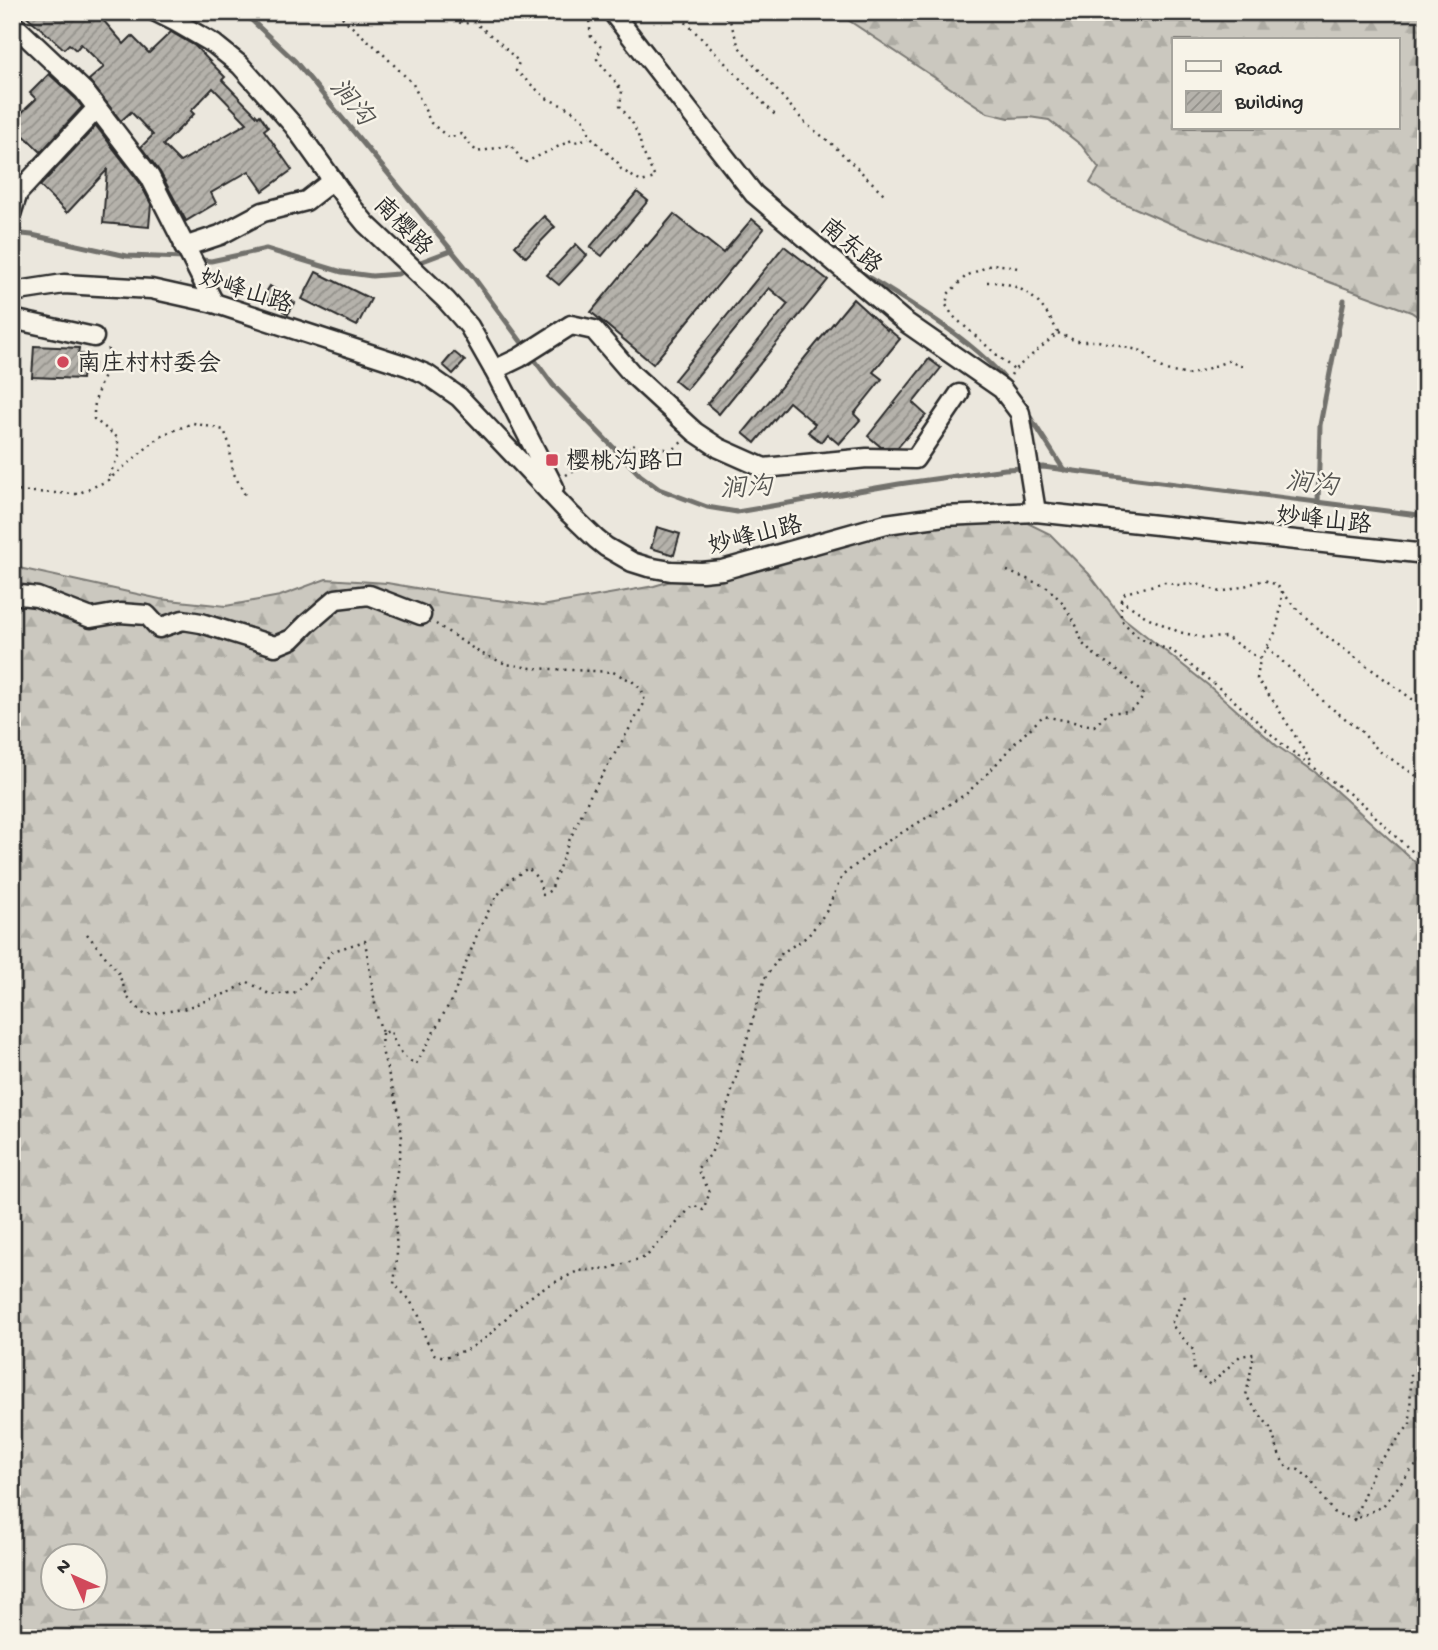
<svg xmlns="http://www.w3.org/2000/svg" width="1438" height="1650" viewBox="0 0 1438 1650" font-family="'Gochi Hand','LXGW WenKai TC',sans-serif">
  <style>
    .forest { fill: url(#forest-firs); stroke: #7b7a75; stroke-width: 2; fill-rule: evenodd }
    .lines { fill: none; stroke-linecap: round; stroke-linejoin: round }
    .stream { stroke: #72716c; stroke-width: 5 }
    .building { fill: url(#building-hatch); stroke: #2b2b2b; stroke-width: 2; fill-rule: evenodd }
    .minor-casing { stroke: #2b2b2b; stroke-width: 23 }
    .path { stroke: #2b2b2b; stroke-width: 2.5; stroke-dasharray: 2 5; stroke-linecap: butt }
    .minor { stroke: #f7f3e8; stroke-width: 18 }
    .poi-dot { fill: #d1495b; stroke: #f7f3e8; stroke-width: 2.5 }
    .labels { text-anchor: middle; stroke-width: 5; stroke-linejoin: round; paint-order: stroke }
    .street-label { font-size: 24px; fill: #2b2b2b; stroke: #f7f3e8 }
    .poi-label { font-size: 24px; fill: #2b2b2b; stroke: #f7f3e8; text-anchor: start }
    .water-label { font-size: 26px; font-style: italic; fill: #555451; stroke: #f7f3e8 }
  </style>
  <defs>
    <pattern id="forest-firs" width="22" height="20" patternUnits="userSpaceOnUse" patternTransform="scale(1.75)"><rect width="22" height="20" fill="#cbc8bf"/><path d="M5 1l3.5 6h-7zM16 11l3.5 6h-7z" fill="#aeaca4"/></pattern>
    <pattern id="building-hatch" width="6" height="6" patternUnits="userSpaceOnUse" patternTransform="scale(1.75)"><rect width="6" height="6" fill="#b5b2ab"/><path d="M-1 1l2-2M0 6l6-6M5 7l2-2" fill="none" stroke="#93918b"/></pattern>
  </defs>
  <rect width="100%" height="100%" fill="#ebe7dd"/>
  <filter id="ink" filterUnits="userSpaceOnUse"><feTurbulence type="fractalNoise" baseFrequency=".0143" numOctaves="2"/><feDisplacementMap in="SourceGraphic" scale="14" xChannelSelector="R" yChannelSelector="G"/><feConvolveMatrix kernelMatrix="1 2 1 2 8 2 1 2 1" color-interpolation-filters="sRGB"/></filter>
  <g filter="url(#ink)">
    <g class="forest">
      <path d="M836,12H1426V322L1411,312L1176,226L1112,198L1090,183L1099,168L1081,145L1049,120L1029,117L1009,118L988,113ZM1174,40H1398V128H1174Z"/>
      <path d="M925,510L1005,512L1050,534L1089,574L1121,616L1208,685L1277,746L1315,772L1426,872V1638H12V569L19,568L160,599L226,606L280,596L326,579L387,583L451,594L542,606L654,586L844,530ZM52,1556H94V1598H52Z"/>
    </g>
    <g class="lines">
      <g class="stream">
        <polyline points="243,12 295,61 472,275 553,385 640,475 659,489 707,507 737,512 899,484 1005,469 1043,467 1426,516"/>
        <polyline points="624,12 656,54"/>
        <polyline points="12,233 32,235 127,256 185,258"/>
        <polyline points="195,259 211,261 266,249 342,272 372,276 398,274 406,269"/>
        <polyline points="415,264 452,250"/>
        <path d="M857,270C907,302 987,346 1018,397"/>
        <polyline points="1025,409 1064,470"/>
        <polyline points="1318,503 1320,425 1344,300"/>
      </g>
    </g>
    <g class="building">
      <path d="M22,12H96L124,44L132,36L149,53L171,32L195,46L225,77L222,80L258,117L260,115L268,127L264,130L292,170L263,191L249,171L211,193L216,203L186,221L160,172L141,147L153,135L131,112L121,121L89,80L104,67L81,44L76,50L69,44L64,49ZM213,88L247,123L180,162L163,145L194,114L191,111Z"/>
      <polygon points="49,74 76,99 82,107 41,152 12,124 12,122 36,99 30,93"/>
      <polygon points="96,126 140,183 151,204 149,227 103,223 107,170 67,213 40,186"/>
      <polygon points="637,192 648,201 602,256 590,247"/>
      <polygon points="674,214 723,253 752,219 764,229 653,364 591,312 646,245 647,246"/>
      <polygon points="544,216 555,227 526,257 515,246"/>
      <polygon points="576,244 587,255 559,285 547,275"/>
      <polygon points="784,246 828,280 719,414 707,404 788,304 769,288 686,390 674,380"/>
      <polygon points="316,272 371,299 357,326 302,299"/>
      <polygon points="270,286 295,303 288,314 263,297"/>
      <polygon points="853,299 887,330 888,329 900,339 873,372 882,379 854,414 860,420 839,444 827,434 821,442 808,432 815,424 789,402 755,443 743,433"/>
      <polygon points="34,346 79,348 78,354 94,355 93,371 83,370 82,379 32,377"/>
      <polygon points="454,352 465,361 453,374 443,365"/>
      <polygon points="929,359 941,368 913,403 926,415 898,447 881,447 868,436"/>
      <polygon points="657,527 680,534 674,555 651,548"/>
    </g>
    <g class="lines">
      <defs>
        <g id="minor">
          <polyline points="156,12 176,22 214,44 240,65 294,126 352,207 366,224 446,300 469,326 494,370 554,487"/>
          <polyline points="612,12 754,194 904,321 1002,389 1020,413 1036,512"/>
          <polyline points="12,23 84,91 150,177 214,303"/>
          <polyline points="12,211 18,193 97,108"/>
          <polyline points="184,247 220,235 263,212 306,201 333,180"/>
          <polyline points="12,292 64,284 151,289 214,303 407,366 426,374 459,397 570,514 596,539 606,547 632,562 648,567 671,571 702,572 722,570 886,524 944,516 1036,512 1426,554"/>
          <polyline points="12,319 94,337"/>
          <polyline points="494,370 519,358 571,325 594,330 632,374 695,432 719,448 764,468 867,458 915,459 959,394"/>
          <polyline points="12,594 37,597 91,618 120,613 147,615 159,628 183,620 201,623 275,646 292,639 307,624 336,599 369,595 421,615"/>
        </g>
      </defs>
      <use href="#minor" class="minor-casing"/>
      <g class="path">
        <polyline points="337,12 351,26 379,50 413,84 431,123 449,138 461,134 477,152 511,145 524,163 572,140 575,142 589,138"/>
        <polyline points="437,12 441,17 448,14 462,24 474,22 498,41 519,62 516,71 546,98 570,109 584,120 591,137 618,163 621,169 641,182 655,178 641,148 640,140 633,124 620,106 622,91 597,59 601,47 591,37 589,20 585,12"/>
        <polyline points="676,12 776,116"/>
        <polyline points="720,12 730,21 739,47 806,124 831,143 885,195"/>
        <path d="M987,282C1023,281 1044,303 1058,333L1014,370"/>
        <polyline points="1058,333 1076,341 1098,341 1142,351 1157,366 1172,372 1190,375 1228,361 1244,367"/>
        <path d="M107,349L115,356C103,376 93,396 94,419L118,438V457L108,478"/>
        <polyline points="1011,375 1014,370 953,316 946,305 948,294 966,276 993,264 1011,266 1017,268"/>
        <polyline points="566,475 578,468 590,456 597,463 602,458 610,466 633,444 640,450 646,445 655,453 662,446 669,453 682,442"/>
        <polyline points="12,491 77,494 107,481 162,435 193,423 224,430 229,443 233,472 246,497"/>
        <polyline points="1282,591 1280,612 1276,631 1260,659 1257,679 1274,702 1312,763"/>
        <polyline points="1121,600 1121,620 1139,638 1174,652 1229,696 1282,744 1363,804 1395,836 1413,852 1426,860"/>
        <polyline points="1267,647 1314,691 1326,704 1359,729 1378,750 1421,779 1426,787"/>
        <polyline points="1260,659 1226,637 1205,638 1179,632 1145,616 1121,600 1125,593 1165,582 1177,585 1197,584 1221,592 1241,587 1264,580 1277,585 1293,605 1322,633 1412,699 1426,703"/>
        <path d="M87,934L118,972L128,998L145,1015L183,1009L230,992L248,982L271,995L297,992L333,951L365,941L377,1016L382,1033L391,1031C395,1047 401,1057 416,1064L453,997L480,927L496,897L513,878L528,868L538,879L543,895L551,890L569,841L590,796L645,702L642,690L632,681L613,672L531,668L506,664L480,653L436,624"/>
        <path d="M382,1033L381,1047L399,1112L402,1138L394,1191L397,1258L394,1284L409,1299L419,1316L426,1340L434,1354L445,1357L469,1349L487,1337L517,1307L541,1289L578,1271L610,1268L646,1257L693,1205L703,1210L710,1192L697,1169L711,1154L730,1098L765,978L782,953L808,936L826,912L842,876L878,847L966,794L989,772L1015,743L1043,716L1094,726L1110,712C1129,712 1134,712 1144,695L1119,671L1092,653L1083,644L1076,625L1063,603L1047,587L1007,571"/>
        <polyline points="1185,1296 1171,1324 1194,1351 1193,1368 1210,1385 1240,1356 1254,1354 1246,1396 1271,1429 1280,1457 1288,1469 1299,1470 1310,1479 1333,1512 1354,1520 1383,1506 1412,1469 1426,1457"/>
        <polyline points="1354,1520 1374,1469 1410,1424 1411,1374 1426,1359"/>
        <polyline points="1418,1638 1424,1630 1424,1638"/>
      </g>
      <use href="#minor" class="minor"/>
    </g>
  </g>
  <g class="poi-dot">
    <circle cx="63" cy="362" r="7"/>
    <rect x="545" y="453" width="14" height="14" rx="3.5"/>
  </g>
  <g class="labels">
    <g class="street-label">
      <text transform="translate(404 225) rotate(45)" y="8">南樱路</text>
      <text transform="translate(852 245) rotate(40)" y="8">南东路</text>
      <text transform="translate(246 290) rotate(17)" y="8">妙峰山路</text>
      <text transform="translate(1324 519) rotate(6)" y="8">妙峰山路</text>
      <text transform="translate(755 534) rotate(-14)" y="8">妙峰山路</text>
    </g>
    <g class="poi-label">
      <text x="77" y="370">南庄村村委会</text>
      <text x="566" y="468">樱桃沟路口</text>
    </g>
    <g class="water-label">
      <text transform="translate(353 101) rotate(50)" y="9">涧沟</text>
      <text transform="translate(1312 482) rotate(7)" y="9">涧沟</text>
      <text transform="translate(746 486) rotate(-3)" y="9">涧沟</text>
    </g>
  </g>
  <rect width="1438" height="1650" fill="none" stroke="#f7f3e8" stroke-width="42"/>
  <rect x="21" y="21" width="1396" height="1608" fill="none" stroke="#2b2b2b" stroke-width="2.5" filter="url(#ink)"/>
  <rect x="1172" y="38" width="228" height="91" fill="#f7f3e8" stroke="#a5a39c" stroke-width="2"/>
  <rect x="1186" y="61" width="35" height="10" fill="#f7f3e8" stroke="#a5a39c" stroke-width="2"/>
  <text x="1235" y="74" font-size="21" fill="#2b2b2b">Road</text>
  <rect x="1186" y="91" width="35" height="21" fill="url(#building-hatch)" stroke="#a5a39c" stroke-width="2"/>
  <text x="1235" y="108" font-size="21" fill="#2b2b2b">Building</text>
  <g transform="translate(74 1577) rotate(315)"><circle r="33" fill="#f7f3e8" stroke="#a5a39c" stroke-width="2"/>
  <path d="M0-5L12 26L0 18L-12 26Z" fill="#d1495b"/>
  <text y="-10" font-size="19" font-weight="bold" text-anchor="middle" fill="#2b2b2b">N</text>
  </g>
</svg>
